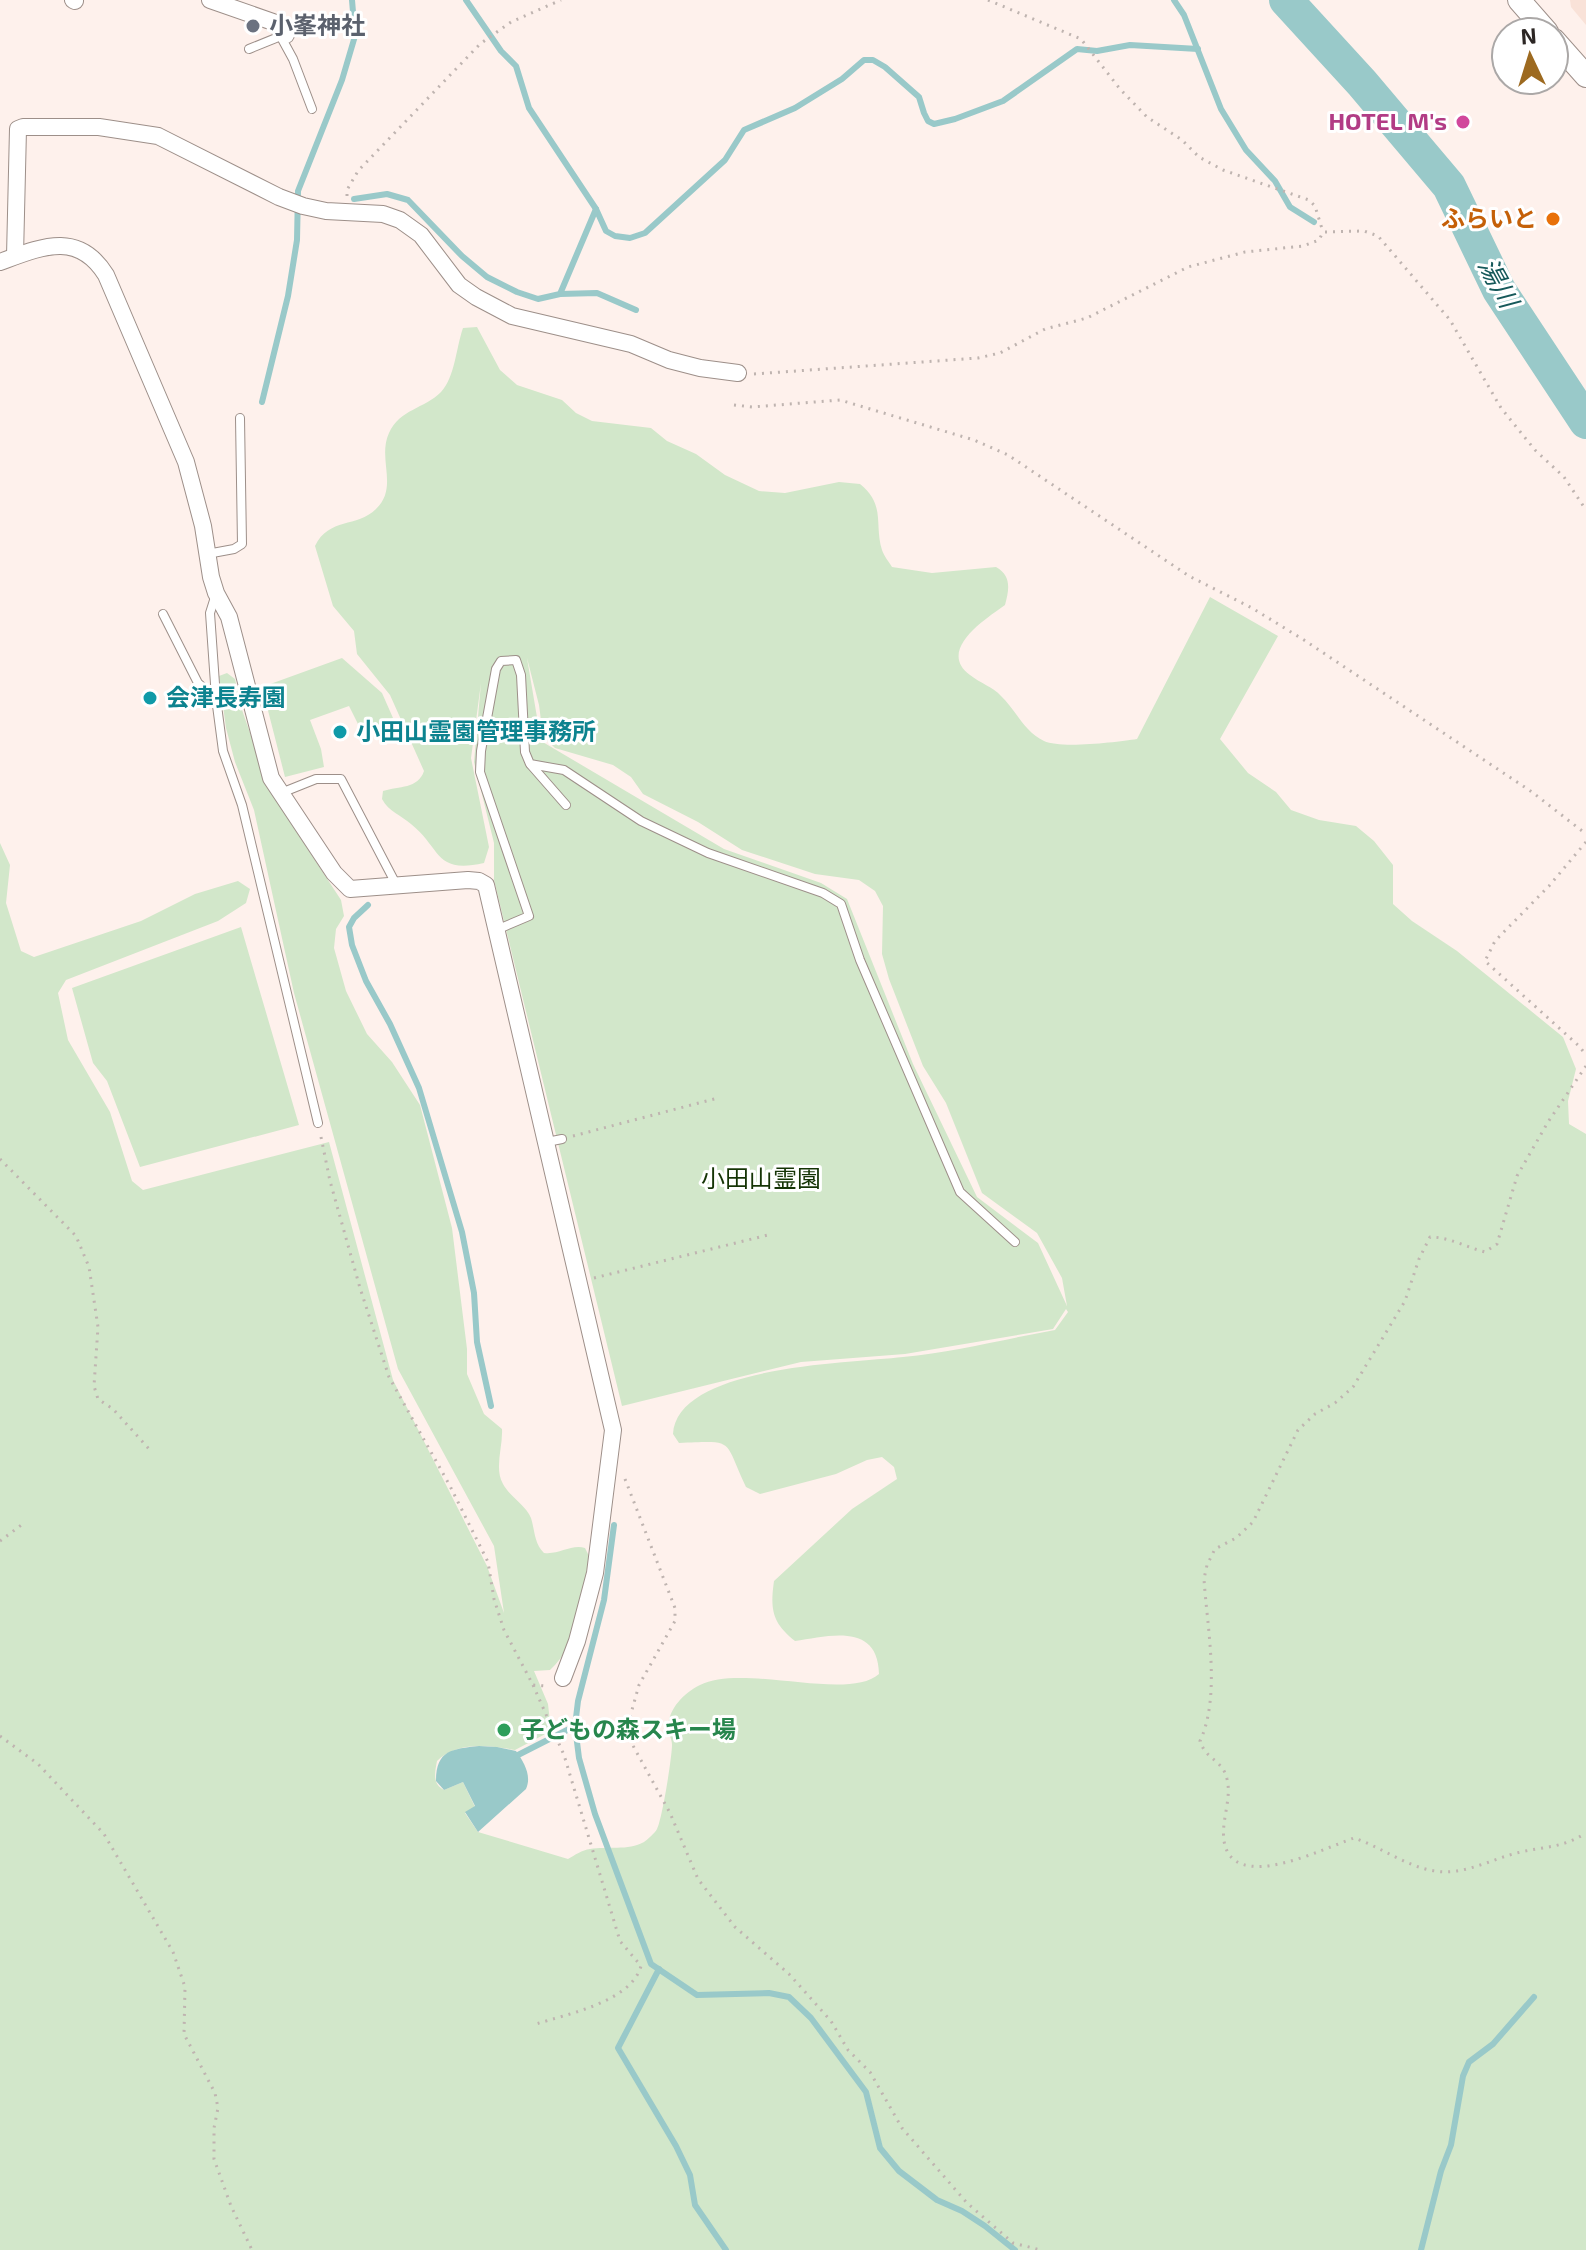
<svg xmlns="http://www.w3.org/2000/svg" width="1586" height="2250" viewBox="0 0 1586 2250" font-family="'Exo 2','Noto Sans JP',sans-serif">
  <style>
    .built { fill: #f9e2d8 }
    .green { fill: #d2e7ca; fill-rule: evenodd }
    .water { fill: #99c9c9 }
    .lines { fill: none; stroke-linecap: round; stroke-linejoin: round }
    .stream { stroke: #99c9c9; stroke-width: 6 }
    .river { stroke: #99c9c9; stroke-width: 34 }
    .lane-casing { stroke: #9d8f89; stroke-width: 10 }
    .street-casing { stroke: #9d8f89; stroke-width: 18 }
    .secondary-casing { stroke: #9d8f89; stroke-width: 24 }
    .path { stroke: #bfb4b0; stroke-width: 3; stroke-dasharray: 2 6; stroke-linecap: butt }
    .lane { stroke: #fff; stroke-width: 8 }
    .street { stroke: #fff; stroke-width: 16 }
    .secondary { stroke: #fff; stroke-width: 22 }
    .worship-dot { fill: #6b7280; stroke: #fff; stroke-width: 3 }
    .hotel-dot { fill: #d1479c; stroke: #fff; stroke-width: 3 }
    .food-dot { fill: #e8710a; stroke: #fff; stroke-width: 3 }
    .culture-dot { fill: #0f9aa8; stroke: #fff; stroke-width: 3 }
    .leisure-dot { fill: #2e9e5b; stroke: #fff; stroke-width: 3 }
    .labels { text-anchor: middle; stroke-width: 6; stroke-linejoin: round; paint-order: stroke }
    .worship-label { font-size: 24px; font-weight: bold; fill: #5b616d; stroke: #fff; text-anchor: start }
    .hotel-label { font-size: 24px; font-weight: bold; fill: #b23c85; stroke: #fff; text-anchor: end }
    .food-label { font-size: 24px; font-weight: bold; fill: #c56008; stroke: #fff; text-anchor: end }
    .culture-label { font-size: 24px; font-weight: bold; fill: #0d838f; stroke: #fff; text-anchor: start }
    .park-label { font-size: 24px; fill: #153405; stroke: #fff }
    .leisure-label { font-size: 24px; font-weight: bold; fill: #27864d; stroke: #fff; text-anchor: start }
    .water-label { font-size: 26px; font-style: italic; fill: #16595a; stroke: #fff }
  </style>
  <rect width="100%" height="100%" fill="#fef1ec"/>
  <polygon class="built" points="1570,0 1586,0 1586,25 1571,7"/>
  <g class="green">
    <path d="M477,327L500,370L517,385L562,400L576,413L592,421L651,428L667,441L696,454L725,475L759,491L785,493L839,482L860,484C886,505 874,524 882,550C884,556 889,562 892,567L932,573L996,567C1012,576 1009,590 1005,605C987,618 936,650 970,675C980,683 993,687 1001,696C1016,710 1024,732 1044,741C1061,749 1117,742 1137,739L1210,597L1278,636L1220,739L1248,773L1276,792L1291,810L1319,820L1356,826L1374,841L1393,865V904L1412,921L1457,951L1563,1037L1576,1069L1568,1101L1569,1124L1586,1134V2250H0V843L10,865L6,903L21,951L34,957L141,921L195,894L238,881L250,889L246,903L218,921L66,980L58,993L68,1040L110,1112L132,1181L143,1190L329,1142L393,1380L487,1566L504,1613L494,1546L398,1369L294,993L254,810L235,762L226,728L219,676L227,673L235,679L241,707L271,793L341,900L344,916L336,929L334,948L346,991L367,1034L392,1062L420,1105L452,1228L467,1349V1374L484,1414L502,1429C503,1447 494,1468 503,1484C510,1497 526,1505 531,1518C535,1531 534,1543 544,1553C559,1555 571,1544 585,1548L589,1556C582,1594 580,1643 550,1670L534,1671L548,1704L551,1731L515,1750C490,1745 457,1741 437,1761C435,1772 432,1784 444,1790L463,1782L475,1807L465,1813L478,1832L568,1859C575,1855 582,1850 590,1849C607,1846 628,1851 644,1842C647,1840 655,1833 657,1829C662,1820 672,1757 672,1745C672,1739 668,1733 668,1727C669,1708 684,1693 700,1685C743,1663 847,1702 879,1674C878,1622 829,1636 795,1641C772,1623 770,1609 774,1581L852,1509L897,1479L894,1467L882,1457L867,1460L836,1474L760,1494L746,1487C723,1438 736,1441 679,1443L673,1434C677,1365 852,1363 903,1357C954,1352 1005,1339 1055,1330L1068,1312L1066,1309L1053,1329L905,1354L801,1362L622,1406L494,880V843L474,762L481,683L471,758L489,847L484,863C434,874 442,849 411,824C401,815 389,812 382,799L383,791C399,786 418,789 424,771L390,695L357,654L354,631L333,606L315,546C329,517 357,528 376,509C399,487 377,459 389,433C400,409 424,409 441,392C455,377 456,348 463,328ZM527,658L539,705L543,736L555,748L613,765L631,777L643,794L698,822L742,850L815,874L859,880L875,891L883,906L882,954L889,979L923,1066L946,1103L982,1193L1037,1233L1062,1278L1067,1306L1038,1243L977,1197L913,1064L847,899L821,883L724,849L541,741Z"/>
    <polygon points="342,658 382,693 393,718 362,732 349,706 310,720 321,749 324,767 285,777 262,687"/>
    <polygon points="241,927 299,1125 140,1167 107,1081 93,1063 72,988"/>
  </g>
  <path class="water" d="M479,1746L497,1747L516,1751C524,1762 532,1776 526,1789L478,1832L465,1812L475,1806L463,1782L444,1790L436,1781C436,1750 452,1749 479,1746Z"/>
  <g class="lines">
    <g class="stream">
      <polyline points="466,0 501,51 516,66 529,108 596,209 606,231 615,236 630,238 645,233 725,160 744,130 795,108 842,79 864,60 873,60 885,67 919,97 924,113 928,121 934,124 955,119 1003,101 1077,49 1097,51 1130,45 1198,49"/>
      <polyline points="1174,0 1184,15 1221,109 1246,150 1275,181 1290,207 1314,222"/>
      <polyline points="354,199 387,194 408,200 462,256 487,277 517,292 538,299 560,294 596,209"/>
      <polyline points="560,294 597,293 636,310"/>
      <polyline points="262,402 288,296 297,240 298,191 342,80 355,36 352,0"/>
      <polyline points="368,905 354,918 349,927 352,945 366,981 390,1024 419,1088 462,1232 474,1293 477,1342 491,1406"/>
      <polyline points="614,1525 604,1600 578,1701 575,1726 579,1758 595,1814 651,1964 697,1995 769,1993 789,1997 811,2018 866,2092 880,2148 899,2171 937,2200 962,2211 985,2226 1015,2250"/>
      <polyline points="518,1755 575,1726"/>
      <polyline points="659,1969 618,2048 676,2146 690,2175 695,2205 726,2250"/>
      <polyline points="1421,2250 1441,2171 1451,2145 1463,2076 1469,2062 1493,2044 1534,1997"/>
    </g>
    <polyline class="river" points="1286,0 1362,83 1449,186 1499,290 1586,422"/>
    <defs>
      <g id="lane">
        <polyline points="281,37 293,59 312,109"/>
        <polyline points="249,49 318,21"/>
        <polyline points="207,554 234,549 242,544 240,418"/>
        <polyline points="216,594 210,613 216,698 223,751 242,805 318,1123"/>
        <polyline points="163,614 198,683 215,698"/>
        <polyline points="531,765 566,805"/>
        <polyline points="281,793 316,779 341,779 397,886"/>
        <polyline points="496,930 529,916 480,772 481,751 496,669 501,661 516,660 521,675 525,752 530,764 564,770 641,821 708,853 823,893 841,904 860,960 960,1192 1015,1242"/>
        <polyline points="547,1142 562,1139"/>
      </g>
      <g id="street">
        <polyline points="73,0 75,1"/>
        <polyline points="210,0 273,22 286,35"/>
        <polyline points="15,256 18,129 23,127 99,127 158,136 279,197 303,206 326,211 383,214 400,220 421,235 459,285 476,297 512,316 631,344 669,360 700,368 738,373"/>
        <path d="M0,262C41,247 78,230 106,275L186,462L203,526L211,577L216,593L229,617L271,778L334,873L350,889L468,880L479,881L486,885L613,1430L595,1573L577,1641L563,1678"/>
      </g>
      <g id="secondary">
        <polyline points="1519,0 1547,32"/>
        <polyline points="1554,40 1586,76"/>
      </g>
    </defs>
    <use href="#lane" class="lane-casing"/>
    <use href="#street" class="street-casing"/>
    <use href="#secondary" class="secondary-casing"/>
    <g class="path">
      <polyline points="988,0 1081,39 1120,89 1147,117 1182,140 1199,157 1223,170 1309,200 1315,206 1323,232"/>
      <polyline points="347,196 347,190 358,171 480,44 511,22 561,0"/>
      <polyline points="754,374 978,358 1000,353 1045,329 1087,318 1188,267 1245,252 1303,246 1319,240 1323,232 1364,231 1378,236 1450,320 1501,408 1535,450 1564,477 1586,510"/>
      <polyline points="734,405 752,407 840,400 974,440 1008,455 1189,576 1252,608 1304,640 1532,792 1586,834"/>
      <polyline points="1586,842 1549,886 1495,941 1485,961 1579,1046 1586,1055"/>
      <path d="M1586,1066L1548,1122L1517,1176L1497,1244L1485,1252C1466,1247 1449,1237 1430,1237L1419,1259L1405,1301L1353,1387L1335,1403L1315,1414L1298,1430L1253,1522L1236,1538L1215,1549L1207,1565L1204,1579C1207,1627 1221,1696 1200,1741C1206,1760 1223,1760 1227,1779C1232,1799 1221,1820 1224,1841C1233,1895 1324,1848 1354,1838C1381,1847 1407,1867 1435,1871C1464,1876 1493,1858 1521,1852C1547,1846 1562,1848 1586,1833"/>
      <polyline points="573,1136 718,1098"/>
      <polyline points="321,1137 330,1181 360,1288 389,1377 450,1486 488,1562 494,1599 504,1630 533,1685 546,1686"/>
      <polyline points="0,1159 76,1236 89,1267 98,1327 94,1386 98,1399 113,1409 150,1450"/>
      <polyline points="594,1278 772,1234"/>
      <polyline points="625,1479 675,1608 675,1621 639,1685 628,1724 631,1742 670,1813 698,1879 735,1927 789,1974 831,2021 848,2050 870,2072 902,2128 967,2203 1013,2243 1041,2250"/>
      <polyline points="0,1541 24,1523"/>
      <path d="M533,1685L564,1755L620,1941L641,1966C631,2002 567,2014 536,2024"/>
      <polyline points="0,1736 38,1764 104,1834 173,1952 185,1987 184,2034 215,2093 218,2108 214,2128 214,2159 231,2206 252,2250"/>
    </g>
    <use href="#lane" class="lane"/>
    <use href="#street" class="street"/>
    <use href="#secondary" class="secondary"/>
  </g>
  <circle class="worship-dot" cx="253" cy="26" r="8"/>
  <circle class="hotel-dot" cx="1463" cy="122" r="8"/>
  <circle class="food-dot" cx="1553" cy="219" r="8"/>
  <g class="culture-dot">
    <circle cx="150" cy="698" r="8"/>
    <circle cx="340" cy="732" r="8"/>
  </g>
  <circle class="leisure-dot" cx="504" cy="1730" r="8"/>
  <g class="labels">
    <g class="worship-label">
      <text x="269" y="34">小峯神社</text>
    </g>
    <g class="hotel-label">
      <text x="1447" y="130">HOTEL M's</text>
    </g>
    <g class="food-label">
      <text x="1537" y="227">ふらいと</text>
    </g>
    <g class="culture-label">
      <text x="166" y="706">会津長寿園</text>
      <text x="356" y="740">小田山霊園管理事務所</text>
    </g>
    <g class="park-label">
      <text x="761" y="1187">小田山霊園</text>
    </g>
    <g class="leisure-label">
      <text x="520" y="1738">子どもの森スキー場</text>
    </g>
    <g class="water-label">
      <text transform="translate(1498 283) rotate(61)" y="9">湯川</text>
    </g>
  </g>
  <g transform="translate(1530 56) rotate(356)"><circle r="38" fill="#ffffff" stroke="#aba8a7" stroke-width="2"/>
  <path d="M0-6L14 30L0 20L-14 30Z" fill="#9d6a20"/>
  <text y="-12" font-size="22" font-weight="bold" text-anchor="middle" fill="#2c2624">N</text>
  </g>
</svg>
